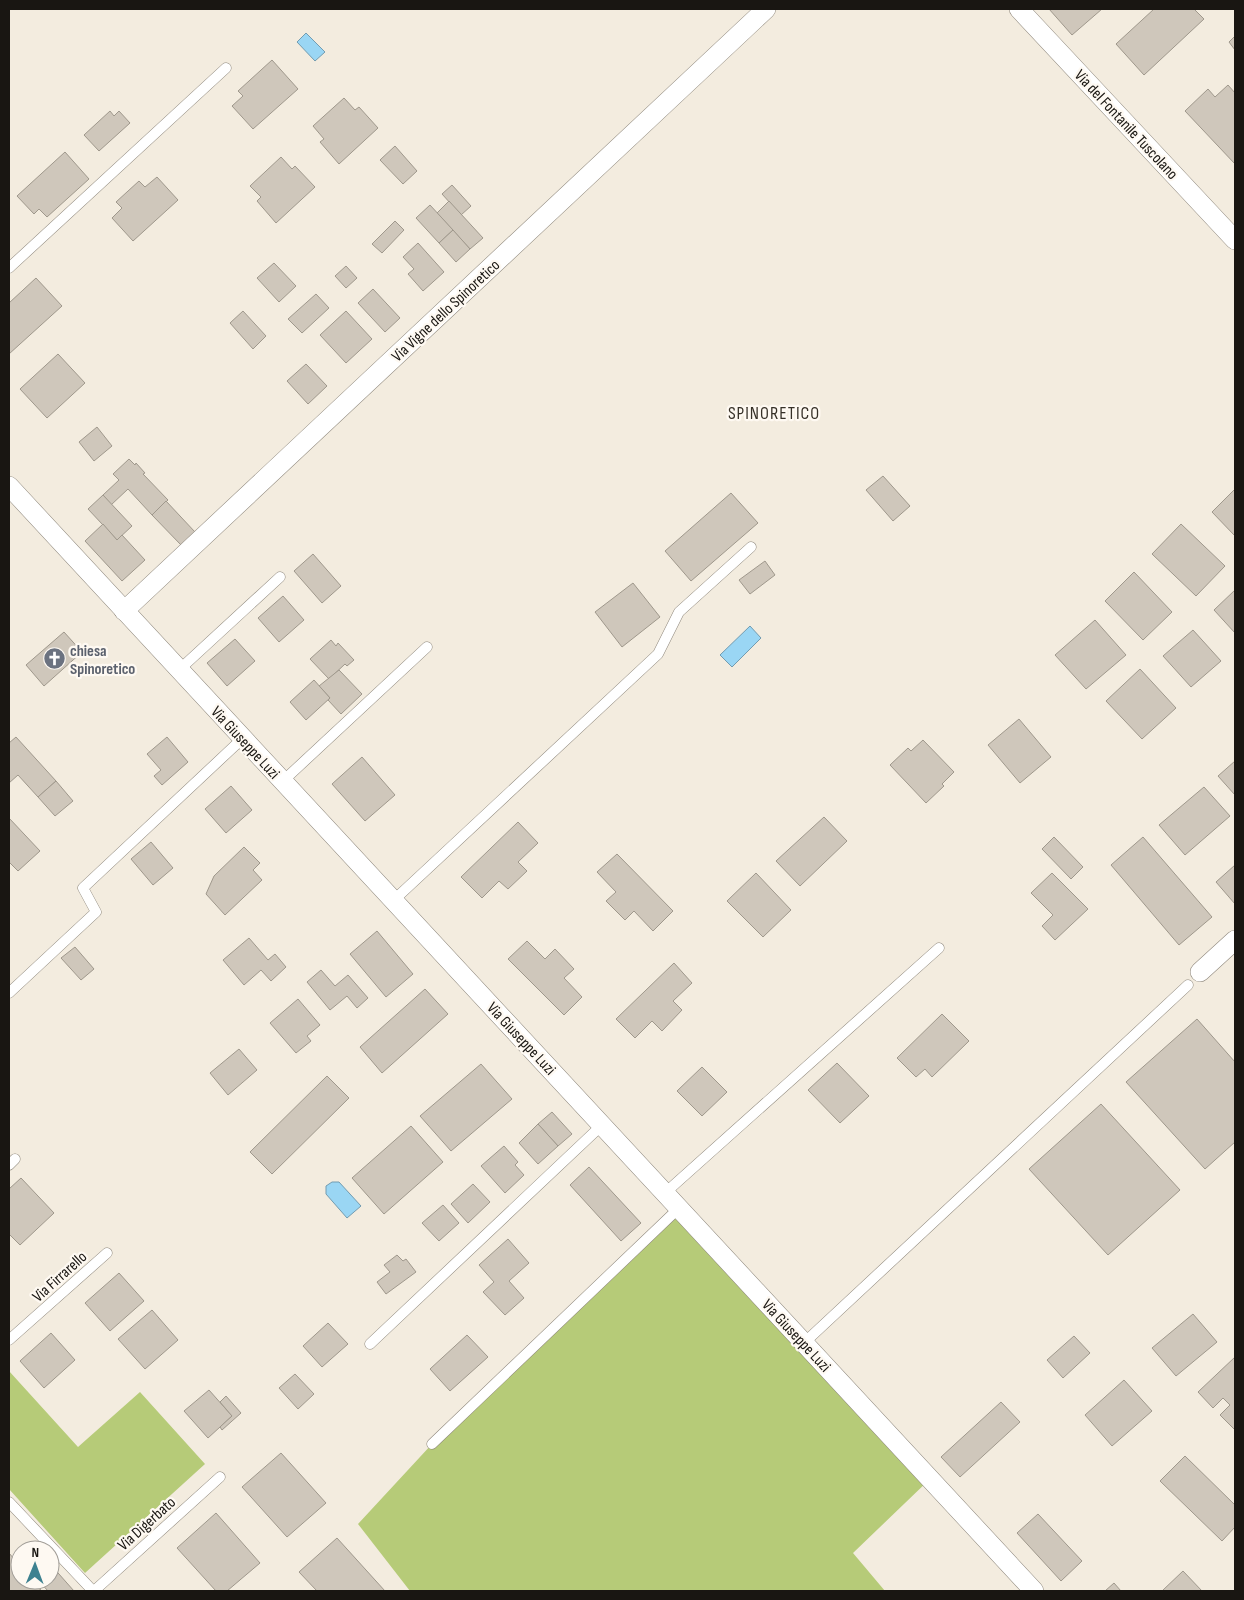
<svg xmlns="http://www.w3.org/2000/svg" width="1244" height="1600" viewBox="0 0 1244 1600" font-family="'Sofia Sans Condensed',sans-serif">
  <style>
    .green { fill: #b6cb78 }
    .water { fill: #9ad6f4; stroke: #739cb0 }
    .building { fill: #cfc7bb; stroke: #9f988c }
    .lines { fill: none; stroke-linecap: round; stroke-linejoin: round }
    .lane-casing { stroke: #8e877c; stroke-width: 11 }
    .street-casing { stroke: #8e877c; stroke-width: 20 }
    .lane { stroke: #fff; stroke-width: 10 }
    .street { stroke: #fff; stroke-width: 19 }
    .labels { text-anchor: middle; stroke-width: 4.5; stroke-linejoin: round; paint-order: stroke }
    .street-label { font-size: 16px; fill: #191612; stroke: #fef9f2 }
    .worship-label { font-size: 16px; font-weight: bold; fill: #5b616d; stroke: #fef9f2; text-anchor: start }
    .neighbourhood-label { font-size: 18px; letter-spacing: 1px; fill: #363027; stroke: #fef9f2 }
  </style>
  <rect width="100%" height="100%" fill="#f3ecdf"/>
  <g class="green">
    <polygon points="679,1208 930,1479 853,1553 885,1591 410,1591 358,1524 432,1444"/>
    <polygon points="9,1371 78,1447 140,1392 205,1464 85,1573 9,1489"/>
  </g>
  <g class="water">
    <polygon points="306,33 325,52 315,61 297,42"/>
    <polygon points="750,626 761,638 732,667 720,655"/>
    <polygon points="332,1182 339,1182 361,1206 347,1218 326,1194 326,1186"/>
  </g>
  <g class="building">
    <polygon points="1049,9 1102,9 1072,35"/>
    <polygon points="1154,9 1194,9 1204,19 1144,75 1116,44"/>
    <polygon points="1235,36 1235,50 1229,42"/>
    <polygon points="272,60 298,89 253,129 232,106 243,96 238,91"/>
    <polygon points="1228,85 1235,93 1235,164 1185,111 1208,89 1215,97"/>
    <polygon points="344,98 355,110 359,107 378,128 339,164 320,142 324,139 313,126"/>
    <polygon points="110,111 114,116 119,111 130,123 99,151 84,135"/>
    <polygon points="395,146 417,171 403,184 380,160"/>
    <polygon points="65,152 89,179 47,217 39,209 34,214 17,196"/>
    <polygon points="281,157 292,169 295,166 315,187 276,223 257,201 261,197 250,186"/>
    <polygon points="157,177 178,200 133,241 112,218 122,208 116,202 139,181 145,187"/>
    <polygon points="452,185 471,206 461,215 442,194"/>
    <polygon points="449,201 483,238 470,249 437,213"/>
    <polygon points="430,205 453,230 439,243 416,218"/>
    <polygon points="395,221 404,230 382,253 372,244"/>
    <polygon points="453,230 470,249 456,262 439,243"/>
    <polygon points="418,243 444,272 423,291 408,274 414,269 403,257"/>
    <polygon points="274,263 296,286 279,302 257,278"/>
    <polygon points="346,266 357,278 346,288 335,276"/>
    <polygon points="36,278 62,306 9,354 9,303"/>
    <polygon points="373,289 400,318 385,332 358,303"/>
    <polygon points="316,294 329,308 302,333 288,319"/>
    <polygon points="243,311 266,336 253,349 230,323"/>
    <polygon points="346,311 372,339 346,363 320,335"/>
    <polygon points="58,354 85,383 47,418 20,389"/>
    <polygon points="306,364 327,386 308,404 287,381"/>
    <polygon points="97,427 112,446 94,461 79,442"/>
    <polygon points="129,459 135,465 136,463 145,473 143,474 168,500 152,515 128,489 111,505 103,495 119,480 113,474"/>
    <polygon points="883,476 910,506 893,521 866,490"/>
    <polygon points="1235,489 1235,536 1212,512"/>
    <polygon points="731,493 758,523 691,581 665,551"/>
    <polygon points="103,495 132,526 117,540 88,509"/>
    <polygon points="166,501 195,532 181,545 152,515"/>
    <polygon points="103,524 117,540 122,535 145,560 122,581 85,541"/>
    <polygon points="1181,524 1225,566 1196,596 1152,554"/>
    <polygon points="313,554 341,586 322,603 294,571"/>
    <polygon points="765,561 775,575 750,594 739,580"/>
    <polygon points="1134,572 1172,612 1143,640 1105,601"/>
    <polygon points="633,583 660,617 622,647 595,612"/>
    <polygon points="1235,590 1235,633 1214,610"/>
    <polygon points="283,596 304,620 279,642 258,618"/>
    <polygon points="1095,620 1126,655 1086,689 1055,655"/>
    <polygon points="1193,630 1221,661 1191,687 1163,656"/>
    <polygon points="64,632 82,652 44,686 26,665"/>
    <polygon points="235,639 255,661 227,686 207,663"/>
    <polygon points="331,640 336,646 338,643 354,660 347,666 345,664 329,679 310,659"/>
    <polygon points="1140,669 1176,708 1142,739 1106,701"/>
    <polygon points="339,670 362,694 341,714 328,700 330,698 319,686"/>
    <polygon points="314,680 330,698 306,720 290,702"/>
    <polygon points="1019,719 1051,757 1020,783 988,745"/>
    <polygon points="16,737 56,781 38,797 18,775 9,783 9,743"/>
    <polygon points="167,737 188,762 162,785 154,776 161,770 147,754"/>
    <polygon points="923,740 954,772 942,784 944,786 926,803 890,765 908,748 911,751"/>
    <polygon points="362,757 395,795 365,821 332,784"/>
    <polygon points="1235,761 1235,795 1218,776"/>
    <polygon points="56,781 73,801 55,816 38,797"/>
    <polygon points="231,786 252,810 226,833 205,809"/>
    <polygon points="1204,787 1230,816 1185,855 1159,825"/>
    <polygon points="824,817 847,841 800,886 776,861"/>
    <polygon points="9,818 40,851 18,871 9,862"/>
    <polygon points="518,822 538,843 518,862 527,871 508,889 499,881 482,898 461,877"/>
    <polygon points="1054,837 1083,867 1071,879 1042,849"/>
    <polygon points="1143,837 1212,917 1179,945 1111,865"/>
    <polygon points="151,842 173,868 153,885 131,859"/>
    <polygon points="244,847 260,863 253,870 262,880 225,915 206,894 214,876"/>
    <polygon points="617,854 673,911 653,931 634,911 625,920 606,901 616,892 597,872"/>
    <polygon points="1235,865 1235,904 1216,882"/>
    <polygon points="756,873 791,910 763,937 727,901"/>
    <polygon points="1052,873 1088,909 1055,940 1042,926 1053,915 1031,893"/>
    <polygon points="377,931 413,974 386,997 350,954"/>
    <polygon points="249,938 268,960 275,954 286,967 271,981 261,970 244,985 223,960"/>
    <polygon points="527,941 545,959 555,949 574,969 564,978 582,997 564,1015 508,959"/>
    <polygon points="75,947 94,969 81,980 61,958"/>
    <polygon points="674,963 692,983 673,1001 682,1010 662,1031 652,1021 635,1038 616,1019"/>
    <polygon points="321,970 335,986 348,975 368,998 357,1008 347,996 330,1010 307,982"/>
    <polygon points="425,989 448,1014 382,1073 360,1047"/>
    <polygon points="298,999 320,1025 307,1036 311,1041 296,1053 270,1023"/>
    <polygon points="942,1014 969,1041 932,1077 925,1069 916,1077 897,1058"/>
    <polygon points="1197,1019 1235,1062 1235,1142 1205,1169 1126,1082"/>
    <polygon points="239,1049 257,1070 228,1095 210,1073"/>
    <polygon points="837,1063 869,1096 840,1123 808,1090"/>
    <polygon points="481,1064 512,1099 451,1151 420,1116"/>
    <polygon points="702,1067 727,1092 702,1116 677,1091"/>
    <polygon points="327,1076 349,1098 272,1174 250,1152"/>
    <polygon points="1101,1104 1180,1190 1108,1255 1029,1169"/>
    <polygon points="552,1112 572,1134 558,1146 538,1124"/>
    <polygon points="538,1124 558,1146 538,1164 519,1143"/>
    <polygon points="411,1126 443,1162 384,1214 352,1178"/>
    <polygon points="504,1146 518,1162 515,1165 524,1175 505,1193 481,1166"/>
    <polygon points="589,1167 641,1223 621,1241 570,1185"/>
    <polygon points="21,1178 54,1213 20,1245 9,1234 9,1189"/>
    <polygon points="473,1184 490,1202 468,1223 451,1204"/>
    <polygon points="443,1205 459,1223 439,1241 422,1223"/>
    <polygon points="508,1239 529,1263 509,1281 524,1298 505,1315 483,1292 494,1282 479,1265"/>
    <polygon points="397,1255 403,1261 406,1259 416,1272 386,1294 377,1282 390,1272 384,1265"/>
    <polygon points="119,1273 144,1301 110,1331 85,1303"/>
    <polygon points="152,1310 178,1340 145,1369 118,1339"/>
    <polygon points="1193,1314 1217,1342 1176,1376 1152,1348"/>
    <polygon points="328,1323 348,1344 322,1367 303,1346"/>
    <polygon points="51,1333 75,1360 44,1388 20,1361"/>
    <polygon points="467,1335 488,1357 450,1391 430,1369"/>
    <polygon points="1074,1336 1090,1353 1063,1378 1047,1360"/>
    <polygon points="1235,1357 1235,1430 1220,1415 1230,1405 1223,1398 1213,1408 1198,1392"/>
    <polygon points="295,1374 314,1394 298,1409 279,1388"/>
    <polygon points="1124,1380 1152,1411 1112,1446 1085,1415"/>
    <polygon points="209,1390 232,1416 208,1438 184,1411"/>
    <polygon points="226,1396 241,1413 222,1430 220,1427 232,1416 220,1402"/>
    <polygon points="1001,1402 1020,1422 960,1477 941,1457"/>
    <polygon points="281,1453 326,1503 287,1537 242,1487"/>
    <polygon points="1185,1456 1235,1505 1235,1527 1222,1541 1160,1481"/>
    <polygon points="216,1513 260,1563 227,1591 216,1591 177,1548"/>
    <polygon points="1038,1514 1082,1561 1061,1581 1017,1533"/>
    <polygon points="337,1538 385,1591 317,1591 299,1572"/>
    <polygon points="9,1553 20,1566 20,1580 32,1580 41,1589 38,1591 9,1591"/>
    <polygon points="51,1565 74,1591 48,1591 38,1580 50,1580"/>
    <polygon points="1183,1571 1202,1591 1162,1591"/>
    <polygon points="1114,1583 1121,1591 1105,1591"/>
  </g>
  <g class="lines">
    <defs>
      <g id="lane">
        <polyline points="9,268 226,68"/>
        <polyline points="179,670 280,577"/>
        <polyline points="283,781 427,647"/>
        <polyline points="394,900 658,654 679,612 751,547"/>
        <polyline points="9,993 96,912 83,888 243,738"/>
        <polyline points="9,1165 15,1159"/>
        <polyline points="665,1193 939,948"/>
        <polyline points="9,1340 107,1253"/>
        <polyline points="804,1343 1188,985"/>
        <polyline points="370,1344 602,1125"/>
        <polyline points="432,1444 679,1208"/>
        <polyline points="9,1502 93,1591"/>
        <polyline points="94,1591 220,1477"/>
      </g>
      <g id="street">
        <polyline points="1019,9 1235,240"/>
        <polyline points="9,486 1034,1591"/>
        <polyline points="124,611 766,9"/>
        <polyline points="1200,972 1235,940"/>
      </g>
    </defs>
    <use href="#lane" class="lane-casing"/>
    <use href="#street" class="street-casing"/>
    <use href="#lane" class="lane"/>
    <use href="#street" class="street"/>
  </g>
  <defs>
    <symbol id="church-disc" viewBox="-11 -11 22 22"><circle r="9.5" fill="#6b7280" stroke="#fef9f2"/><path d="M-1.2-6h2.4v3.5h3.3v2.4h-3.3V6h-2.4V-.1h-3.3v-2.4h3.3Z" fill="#fff"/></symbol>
  </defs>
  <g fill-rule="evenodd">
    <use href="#church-disc" x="42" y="646" width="25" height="25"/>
  </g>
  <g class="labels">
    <g class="street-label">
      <text transform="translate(1127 124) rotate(47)" y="6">Via del Fontanile Tuscolano</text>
      <text transform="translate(445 310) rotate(-43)" y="6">Via Vigne dello Spinoretico</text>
      <text transform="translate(246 742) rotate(47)" y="6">Via Giuseppe Luzi</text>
      <text transform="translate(522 1038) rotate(47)" y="6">Via Giuseppe Luzi</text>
      <text transform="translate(59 1276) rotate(-42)" y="6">Via Firrarello</text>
      <text transform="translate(797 1335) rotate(47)" y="6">Via Giuseppe Luzi</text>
      <text transform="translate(146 1523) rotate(-42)" y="6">Via Digerbato</text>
    </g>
    <g class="worship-label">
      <text x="70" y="656">chiesa<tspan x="70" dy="18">Spinoretico</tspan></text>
    </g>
    <g class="neighbourhood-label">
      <text x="774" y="419">SPINORETICO</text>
    </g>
  </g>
  <rect width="1244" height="1600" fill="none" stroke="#191612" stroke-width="20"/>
  <g transform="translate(35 1565) rotate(1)"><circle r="24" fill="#fef9f2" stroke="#a29e98"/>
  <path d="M0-4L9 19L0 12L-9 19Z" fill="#3d8190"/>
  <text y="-8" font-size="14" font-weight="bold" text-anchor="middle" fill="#191612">N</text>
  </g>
</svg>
